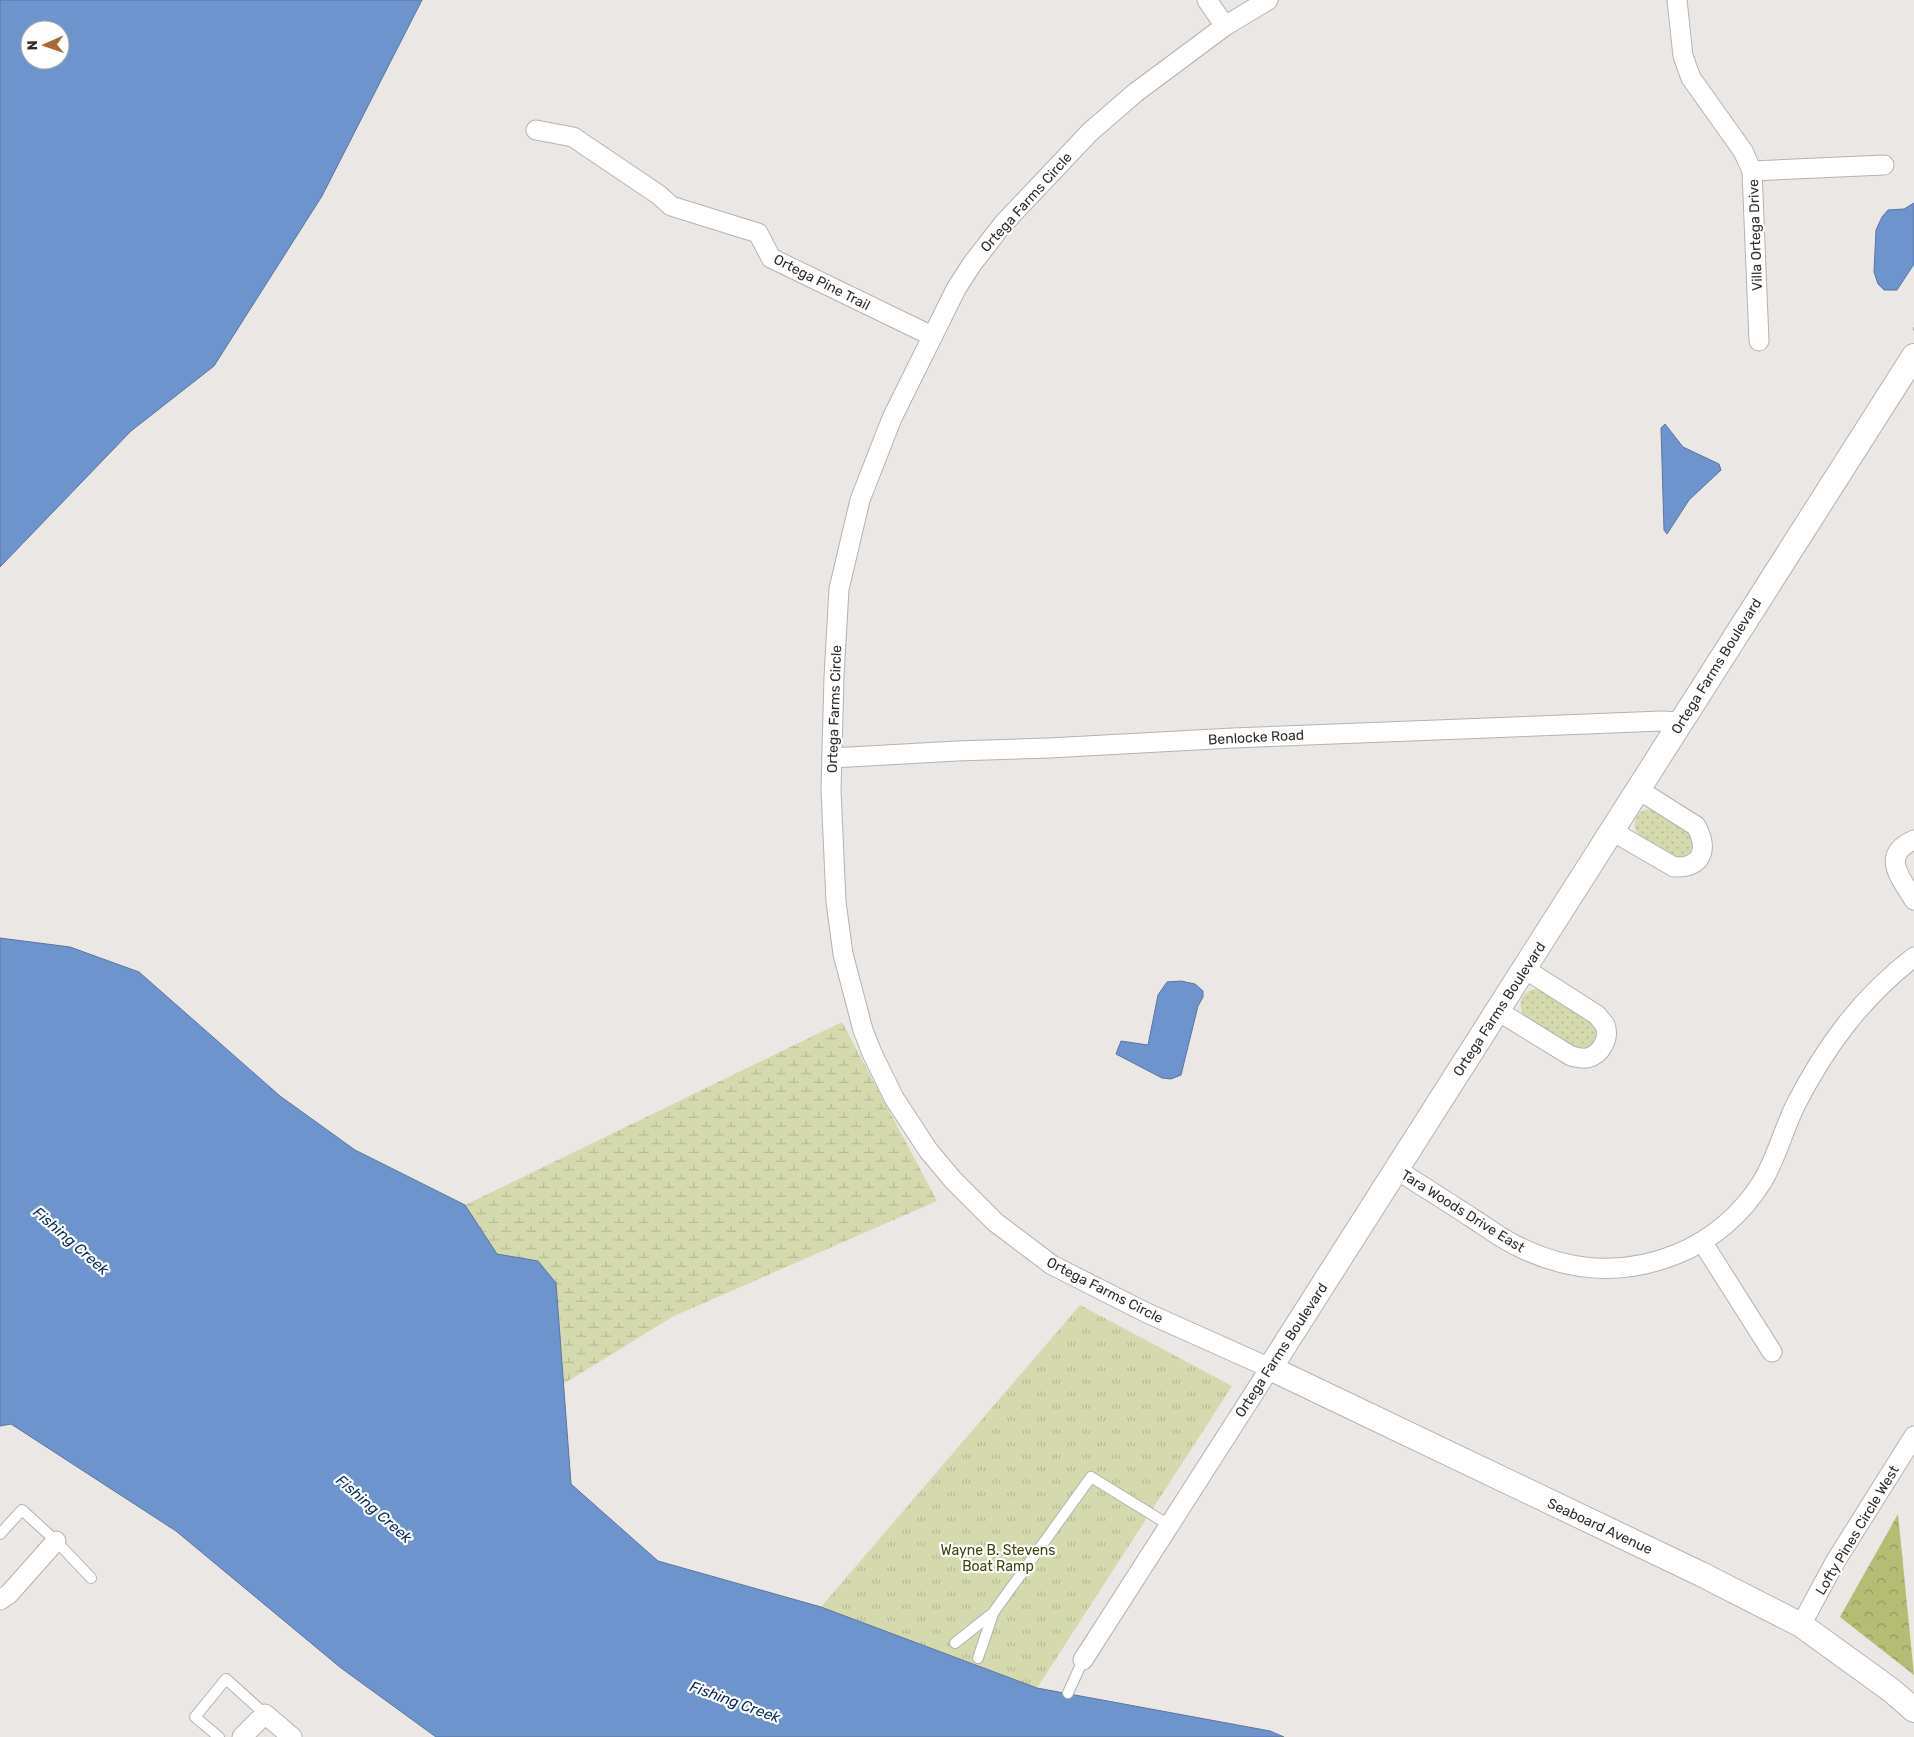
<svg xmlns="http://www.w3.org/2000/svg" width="1914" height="1737" viewBox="0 0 1914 1737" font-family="Rubik,sans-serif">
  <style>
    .grass { fill: url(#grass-dots) }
    .forest { fill: url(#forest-crowns) }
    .wetland { fill: url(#wetland-marsh) }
    .park { fill: url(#park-tufts) }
    .water { fill: #6e94ce; stroke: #5b759d; fill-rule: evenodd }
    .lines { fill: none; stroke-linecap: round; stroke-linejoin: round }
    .service-casing { stroke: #b5b2b0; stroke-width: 12 }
    .minor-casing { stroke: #b5b2b0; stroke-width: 21 }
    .tertiary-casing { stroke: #b5b2b0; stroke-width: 26 }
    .path { stroke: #a2a09e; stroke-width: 3; stroke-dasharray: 4 4; stroke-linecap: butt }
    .service { stroke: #fff; stroke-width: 10 }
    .minor { stroke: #fff; stroke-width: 19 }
    .tertiary { stroke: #fff; stroke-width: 24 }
    .labels { text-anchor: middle; stroke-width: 4.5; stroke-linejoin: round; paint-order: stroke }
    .street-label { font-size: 14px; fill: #2e2d2c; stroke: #fff }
    .park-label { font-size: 14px; fill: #40440b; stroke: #fff }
    .water-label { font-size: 15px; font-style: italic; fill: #072a5e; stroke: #fff }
  </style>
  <defs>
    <pattern id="grass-dots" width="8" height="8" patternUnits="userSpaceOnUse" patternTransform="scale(1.25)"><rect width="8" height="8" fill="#d4daad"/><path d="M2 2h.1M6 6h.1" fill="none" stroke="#b6bb95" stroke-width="1.8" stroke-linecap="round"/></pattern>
    <pattern id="forest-crowns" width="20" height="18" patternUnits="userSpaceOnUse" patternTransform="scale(1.25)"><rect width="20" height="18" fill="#b4bd73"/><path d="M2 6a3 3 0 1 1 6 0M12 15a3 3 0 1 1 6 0" fill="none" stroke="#939a5f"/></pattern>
    <pattern id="wetland-marsh" width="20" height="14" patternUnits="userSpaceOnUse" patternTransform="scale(1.25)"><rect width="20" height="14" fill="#d4daad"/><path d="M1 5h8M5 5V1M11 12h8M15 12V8" fill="none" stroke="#b6bb95"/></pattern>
    <pattern id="park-tufts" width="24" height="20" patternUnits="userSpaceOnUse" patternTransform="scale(1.25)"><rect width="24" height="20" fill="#d4daad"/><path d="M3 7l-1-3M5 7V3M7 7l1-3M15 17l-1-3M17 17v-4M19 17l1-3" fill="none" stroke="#b6bb95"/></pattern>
  </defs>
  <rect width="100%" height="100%" fill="#eae7e5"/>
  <g class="grass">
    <path d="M1649,809L1655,810L1692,833L1695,838L1692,854L1678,859C1665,852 1626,837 1636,818C1638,813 1643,810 1649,809Z"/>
    <path d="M1534,989H1541L1593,1022C1602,1037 1597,1042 1584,1050L1576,1049L1524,1016C1517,1004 1521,993 1534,989Z"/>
  </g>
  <polygon class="forest" points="1898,1514 1914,1675 1840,1617"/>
  <polygon class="wetland" points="842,1022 937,1201 674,1316 563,1384 556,1283 538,1261 497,1254 465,1205"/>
  <polygon class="park" points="1080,1305 1232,1386 1037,1688 821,1607"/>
  <g class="water">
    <path d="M0,0H422L322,196L214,366L131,431L0,567ZM30,30H60V60H30Z"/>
    <polygon points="1914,203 1914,264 1897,290 1884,290 1878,284 1874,272 1876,230 1882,217 1888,210 1904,209"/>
    <polygon points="1665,424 1683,447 1719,464 1721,470 1689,500 1667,534 1664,530 1661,428"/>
    <polygon points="0,938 70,947 139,972 280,1096 355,1150 465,1205 497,1254 538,1261 556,1283 571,1484 658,1561 821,1607 1037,1688 1270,1731 1284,1737 436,1737 341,1668 176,1531 11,1424 0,1426"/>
    <polygon points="1181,981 1195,984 1203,991 1203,997 1198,1006 1181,1075 1171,1079 1162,1078 1116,1054 1121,1041 1148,1045 1158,995 1167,982"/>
  </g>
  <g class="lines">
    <defs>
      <g id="service">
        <polyline points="0,1534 22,1510 56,1541 91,1578"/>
        <polyline points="955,1643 993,1613 1091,1477 1169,1525"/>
        <polyline points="978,1658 993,1614"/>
        <polyline points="1068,1693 1083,1660"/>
        <polyline points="219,1737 195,1717 226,1679 265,1714"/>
      </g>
      <g id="minor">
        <polyline points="1207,0 1225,26"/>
        <polyline points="1677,0 1683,56 1691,78 1743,151 1752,171 1759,341"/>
        <polyline points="536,130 573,137 659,195 671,206 758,233 771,258 932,336"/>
        <polyline points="1752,171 1884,165"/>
        <polyline points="832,758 957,751 1049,748 1233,738 1662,721 1680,722"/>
        <path d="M1612,831L1674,867C1702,868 1709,850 1696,826L1639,790"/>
        <path d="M1914,840C1880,855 1900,877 1914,900"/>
        <path d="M1498,1011L1571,1056C1576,1057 1582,1059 1587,1058C1601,1055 1610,1038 1605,1025C1603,1022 1599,1018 1597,1015L1525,969"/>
        <path d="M1396,1169C1420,1185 1445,1200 1469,1216C1485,1226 1500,1238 1517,1246C1569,1272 1623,1276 1677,1254C1712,1240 1742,1214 1762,1182C1776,1159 1783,1131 1795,1106C1825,1047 1861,998 1914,957"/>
        <polyline points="1703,1243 1772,1352"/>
        <polyline points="0,1600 9,1594 56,1541"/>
        <polyline points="1801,1625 1835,1562 1914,1436"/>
        <polyline points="1083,1660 1270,1368 1147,1313 1052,1265 995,1222 953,1180 928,1150 894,1098 872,1053 863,1030 843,954 836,902 831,790 834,677 839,589 860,500 892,418 956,289 972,264 1003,224 1090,132 1135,93 1225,26 1268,0"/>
        <polyline points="242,1737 265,1714 292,1737"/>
      </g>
      <polyline id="tertiary" points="1914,356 1270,1368 1701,1574 1801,1625 1891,1690 1914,1710"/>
    </defs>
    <use href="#service" class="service-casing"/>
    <use href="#minor" class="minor-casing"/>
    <use href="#tertiary" class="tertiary-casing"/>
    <polyline class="path" points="1913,329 1914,329"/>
    <use href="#service" class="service"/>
    <use href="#minor" class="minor"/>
    <use href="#tertiary" class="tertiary"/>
  </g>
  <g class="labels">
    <g class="street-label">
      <text transform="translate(1026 202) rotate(-48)" y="5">Ortega Farms Circle</text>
      <text transform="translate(1755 235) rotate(-92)" y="5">Villa Ortega Drive</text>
      <text transform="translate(822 282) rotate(27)" y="5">Ortega Pine Trail</text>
      <text transform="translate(1716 666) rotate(-58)" y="5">Ortega Farms Boulevard</text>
      <text transform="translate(834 709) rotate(-88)" y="5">Ortega Farms Circle</text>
      <text transform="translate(1256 737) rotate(-3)" y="5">Benlocke Road</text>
      <text transform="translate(1499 1009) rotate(-57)" y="5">Ortega Farms Boulevard</text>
      <text transform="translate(1463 1211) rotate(32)" y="5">Tara Woods Drive East</text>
      <text transform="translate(1105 1290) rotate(27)" y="5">Ortega Farms Circle</text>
      <text transform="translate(1281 1350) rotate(-57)" y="5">Ortega Farms Boulevard</text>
      <text transform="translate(1600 1526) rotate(25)" y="5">Seaboard Avenue</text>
      <text transform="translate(1857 1530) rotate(-59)" y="5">Lofty Pines Circle West</text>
    </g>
    <g class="park-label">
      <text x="998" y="1555">Wayne B. Stevens<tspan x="998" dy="16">Boat Ramp</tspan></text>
    </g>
    <g class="water-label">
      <text transform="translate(71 1241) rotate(41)" y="5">Fishing Creek</text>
      <text transform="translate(374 1509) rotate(41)" y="5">Fishing Creek</text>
      <text transform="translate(735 1702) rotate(20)" y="5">Fishing Creek</text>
    </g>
  </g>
  <g transform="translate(45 45) rotate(268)"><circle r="24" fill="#ffffff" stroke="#ababab"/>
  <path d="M0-4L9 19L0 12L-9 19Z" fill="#aa6835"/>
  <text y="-8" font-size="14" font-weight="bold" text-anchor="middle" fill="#2e2d2c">N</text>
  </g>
</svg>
